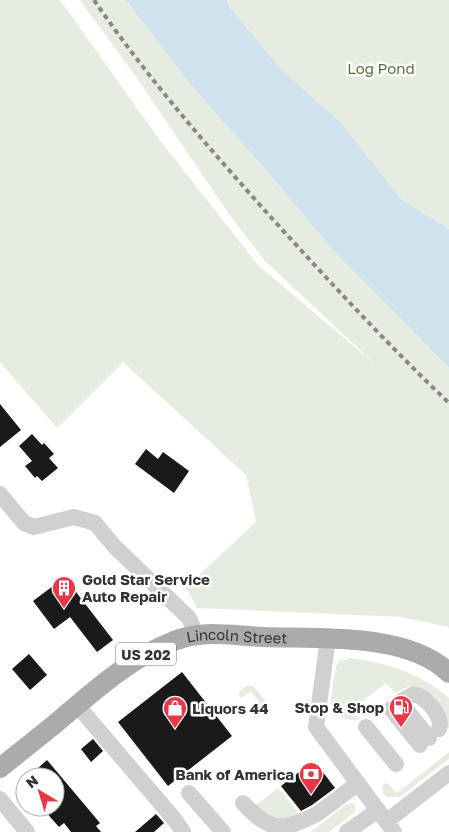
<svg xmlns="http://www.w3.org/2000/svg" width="449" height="832" font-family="'Golos Text',sans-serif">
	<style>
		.green { fill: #e6ecdf }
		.water { fill: #cfe2ee }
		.building { fill: #1a1a1a }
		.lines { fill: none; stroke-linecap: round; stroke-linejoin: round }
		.minor { stroke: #d0d0d0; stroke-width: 16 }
		.major { stroke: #ababab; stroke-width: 20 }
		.rail { stroke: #888; stroke-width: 4; stroke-dasharray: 5 4; stroke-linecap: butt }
		.labels { text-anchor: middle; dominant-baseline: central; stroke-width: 5; stroke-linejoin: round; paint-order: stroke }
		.shield { fill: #fff; stroke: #707070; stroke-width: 1 }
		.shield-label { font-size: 14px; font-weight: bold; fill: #333 }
		.park-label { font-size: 15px; fill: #56703f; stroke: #fff }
		.poi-label { font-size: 15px; font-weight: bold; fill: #333; stroke: #fff; text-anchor: start }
		.street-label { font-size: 15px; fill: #333; stroke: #fff }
	</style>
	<rect width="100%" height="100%" fill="#fff"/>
	<path class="green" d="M 0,0 L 60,0 L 159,139 L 258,265 L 376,365 L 265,261 L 231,217 L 139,81 L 80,0 L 126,0 L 190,84 L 258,161 L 332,249 L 449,368 L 449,629 L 448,627 L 402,617 L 197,608 L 186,587 L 256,522 L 246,475 L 123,362 L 57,428 L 0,362 Z
		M 227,0 L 449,0 L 449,229 L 401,199 L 341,123 L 281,69 L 228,5 Z
		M 349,658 C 388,663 418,672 449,698 L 449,729 L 422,688 C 411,683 406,688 395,693 L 386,683 L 352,709 L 360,719 C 348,724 334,713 330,703 L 336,666 L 341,659 L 343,661 Z
		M 248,685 L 254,687 L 265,700 C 265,707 258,713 251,713 L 250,710 L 259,702 L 251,691 L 241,698 L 239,696 L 239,692 Z
		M 449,752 L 449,759 L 400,797 L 387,797 L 383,794 L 382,787 L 385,783 L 388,784 L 397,793 Z
		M 278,788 L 303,819 L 279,825 L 255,806 Z
		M 351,803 L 355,805 L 355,812 L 329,832 L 311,832 L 345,805 Z"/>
	<path class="water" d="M 126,0 L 227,0 L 228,5 L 281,69 L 341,123 L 401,199 L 449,229 L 449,368 L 332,249 L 258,161 L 190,84 Z"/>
	<path class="building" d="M 0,404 L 21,430 L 0,447 Z
		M 32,434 L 42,445 L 44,443 L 54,454 L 49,458 L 58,468 L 42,481 L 37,476 L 35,478 L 25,466 L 32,461 L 19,446 Z
		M 146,449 L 158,459 L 163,452 L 189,471 L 174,493 L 135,464 Z
		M 66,579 L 113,640 L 97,652 L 70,617 L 54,629 L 33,601 L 53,586 L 54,588 Z
		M 29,654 L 47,675 L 30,690 L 12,669 Z
		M 182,672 L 232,736 L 168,786 L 118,722 Z
		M 93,739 L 103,751 L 91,762 L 81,749 Z
		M 47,760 L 100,823 L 96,826 L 101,832 L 71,832 L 64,823 L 59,827 L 44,810 L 48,807 L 55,807 L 55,777 L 28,777 Z
		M 307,766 L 312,773 L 319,767 L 335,788 L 312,805 L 301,811 L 281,786 Z
		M 156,814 L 164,823 L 154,832 L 135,832 Z"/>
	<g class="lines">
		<path class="minor" d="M 0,494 L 24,523 L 34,527 L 74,517 L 95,523 L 115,547 L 189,618 L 196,635
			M 328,638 L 316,727 L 394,832
			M 403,700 L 414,694 C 425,696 444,717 439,729
			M 400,702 L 429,738
			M 77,705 L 175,820 L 183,832
			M 391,709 L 420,745
			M 366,727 L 396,764
			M 189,793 L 223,832
			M 0,799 L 27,832
			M 243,803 C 270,832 282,832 317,814 C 331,804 344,794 358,783
			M 387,821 L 449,773
			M 347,832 L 378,810"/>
		<path class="major" id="s1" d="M 0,768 C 21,751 42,735 62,718 C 96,689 132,657 174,641 C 203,629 233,636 264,637 C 317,639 408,632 449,673"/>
		<path class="rail" d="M 94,0 C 146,76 207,146 268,214 C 327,279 386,343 449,403"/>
	</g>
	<defs>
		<g id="building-pin" transform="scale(1.25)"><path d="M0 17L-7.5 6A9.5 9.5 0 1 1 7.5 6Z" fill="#e63946" stroke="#fff"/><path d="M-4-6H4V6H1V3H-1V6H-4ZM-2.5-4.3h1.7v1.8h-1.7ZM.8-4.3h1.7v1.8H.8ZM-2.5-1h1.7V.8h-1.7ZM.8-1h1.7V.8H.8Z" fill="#fff"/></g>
		<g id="fuel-pin" transform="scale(1.25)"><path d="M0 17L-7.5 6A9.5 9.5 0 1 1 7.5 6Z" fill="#e63946" stroke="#fff"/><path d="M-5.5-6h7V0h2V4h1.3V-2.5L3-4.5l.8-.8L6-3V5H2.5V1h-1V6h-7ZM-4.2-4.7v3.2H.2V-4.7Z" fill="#fff"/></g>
		<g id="shop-pin" transform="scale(1.25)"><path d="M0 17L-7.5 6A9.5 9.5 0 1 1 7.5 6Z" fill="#e63946" stroke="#fff"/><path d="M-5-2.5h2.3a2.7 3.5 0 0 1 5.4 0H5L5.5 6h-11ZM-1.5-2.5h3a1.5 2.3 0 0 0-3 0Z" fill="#fff"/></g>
		<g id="bank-pin" transform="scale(1.25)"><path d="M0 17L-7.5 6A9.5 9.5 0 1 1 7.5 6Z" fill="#e63946" stroke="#fff"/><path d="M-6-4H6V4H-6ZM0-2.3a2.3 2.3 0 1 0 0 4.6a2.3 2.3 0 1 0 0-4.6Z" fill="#fff"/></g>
	</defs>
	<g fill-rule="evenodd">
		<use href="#building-pin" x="64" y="588"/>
		<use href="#fuel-pin" x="401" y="707"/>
		<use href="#shop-pin" x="175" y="708"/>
		<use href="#bank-pin" x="311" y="774"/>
	</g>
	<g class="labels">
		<rect class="shield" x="116" y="642.5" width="60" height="23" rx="4"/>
		<g class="shield-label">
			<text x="146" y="654">US 202</text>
		</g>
		<g class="park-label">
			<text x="381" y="68">Log Pond</text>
		</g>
		<g class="poi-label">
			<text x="82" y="579">Gold Star Service<tspan x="82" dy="17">Auto Repair</tspan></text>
			<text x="384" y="707" text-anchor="end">Stop &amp; Shop</text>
			<text x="192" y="708">Liquors 44</text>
			<text x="294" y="774" text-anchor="end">Bank of America</text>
		</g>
		<g class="street-label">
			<text stroke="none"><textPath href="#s1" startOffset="280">Lincoln Street</textPath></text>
		</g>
	</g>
	<g transform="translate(40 792) rotate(322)"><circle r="24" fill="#ffffff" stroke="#adadad"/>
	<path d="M0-4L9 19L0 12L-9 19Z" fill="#e63946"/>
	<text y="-8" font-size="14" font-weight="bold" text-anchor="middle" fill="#333333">N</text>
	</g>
</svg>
